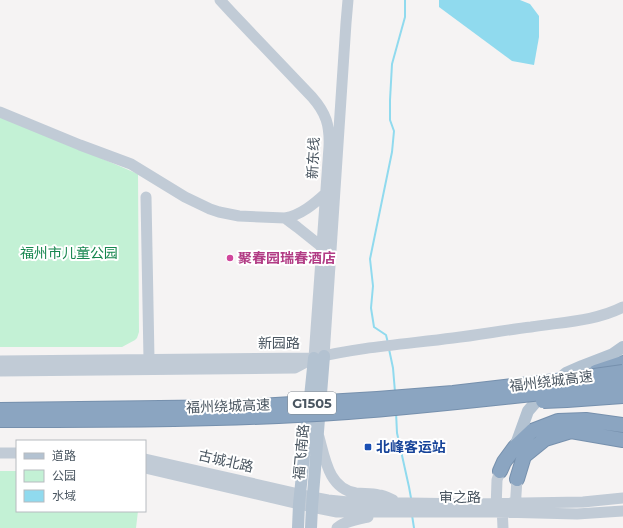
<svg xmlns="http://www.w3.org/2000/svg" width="623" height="528" font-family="Montserrat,'Noto Sans SC',sans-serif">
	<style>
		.green { fill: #c3f1d5 }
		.water { fill: #90daee }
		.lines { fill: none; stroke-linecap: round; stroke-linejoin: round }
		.stream { stroke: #90daee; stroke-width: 2 }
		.highway-casing { stroke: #7690ad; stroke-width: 16 }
		.secondary { stroke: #c1cbd6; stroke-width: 11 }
		.primary { stroke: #b3c2d1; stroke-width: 12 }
		.highway { stroke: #8ba5c1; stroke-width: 14 }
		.highway-bridge-casing { stroke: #7690ad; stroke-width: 16; stroke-linecap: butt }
		.highway-bridge { stroke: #8ba5c1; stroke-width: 14 }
		.hotel-dot { fill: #d1479c; stroke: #fff; stroke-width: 1.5 }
		.transit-dot { fill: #1a4fb4; stroke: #fff; stroke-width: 1.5 }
		.labels { text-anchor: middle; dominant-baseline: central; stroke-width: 4; stroke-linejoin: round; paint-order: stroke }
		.shield { fill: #fff; stroke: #808990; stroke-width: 1 }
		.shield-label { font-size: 13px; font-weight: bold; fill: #4a5661 }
		.street-label { font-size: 14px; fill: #4a5661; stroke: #fff }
		.park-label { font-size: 14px; fill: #17864f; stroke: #fff }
		.hotel-label { font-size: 14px; font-weight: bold; fill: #b23c85; stroke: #fff; text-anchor: start }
		.transit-label { font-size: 14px; font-weight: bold; fill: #164399; stroke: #fff; text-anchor: start }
	</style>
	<rect width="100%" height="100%" fill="#f5f3f3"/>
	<path class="green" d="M 0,115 L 138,174 L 139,332 L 137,338 L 135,340 L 122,347 L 0,347 Z
		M 0,471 L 17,471 L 17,511 L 138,511 L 136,528 L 0,528 Z"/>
	<path class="water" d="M 439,0 L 520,0 L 530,4 L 539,16 L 539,37 L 534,65 L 512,61 L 439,7 Z"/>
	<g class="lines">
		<path class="stream" d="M 388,343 L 386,335 L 374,327 L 371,308 L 373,286 L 370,259 L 392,152 L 394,131 L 390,120 L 390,100 L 392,64 L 405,17 L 405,0
			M 389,349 L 393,368 L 395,392
			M 396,412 L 397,433 L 409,487 L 411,498
			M 412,515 L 414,528"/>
		<g class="highway-casing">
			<path id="highway" d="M 596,372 L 623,363
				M 500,471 L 504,462 L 515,447 L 532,431 L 558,421 L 586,420 L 623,425
				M 517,479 L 524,456 L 545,439 L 571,431 L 623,440"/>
		</g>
		<path class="secondary" d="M 220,0 L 232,13 L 312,97 C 326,113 330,125 329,147 L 314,358
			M 0,112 L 80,145 L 131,164 L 185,197 L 210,209 L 219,212 L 239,216 L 285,218 C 301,215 314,204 326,193
			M 146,197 L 149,359
			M 285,218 L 297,227 L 322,247
			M 324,356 L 346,23 L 348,0
			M 0,361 L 314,358 C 360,347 406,344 453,338 C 479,335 505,330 531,327 C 562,322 596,321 623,307
			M 0,371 L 295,368 L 312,359
			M 319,437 C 325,459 329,489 356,493 C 364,494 371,493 379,495 C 384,495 389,498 393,500
			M 0,453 L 17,453
			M 145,459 L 312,497 L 328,500 L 348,502 L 471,504 L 583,502 L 623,498
			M 145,468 L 312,507 L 337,512 L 496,512 L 577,514 L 623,511
			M 502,506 L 503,528
			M 496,510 L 497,480 L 500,471
			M 515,510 L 517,479
			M 337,528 C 345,521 358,519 368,517"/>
		<path class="primary" d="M 515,447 L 528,411 L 548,388 L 566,373 L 582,366 L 613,354 L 623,347
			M 298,528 L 299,504 L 314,358
			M 311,528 L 312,507 L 324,356"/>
		<use href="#highway" class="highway"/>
		<g class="highway-bridge-casing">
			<path id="highway-bridge" d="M 543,401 L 567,400 L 623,396
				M 0,410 L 240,407 L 377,399 L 453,393 L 573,379 L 623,372
				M 0,420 C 116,420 232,420 348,412 C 440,405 531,394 623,384"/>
		</g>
		<use href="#highway-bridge" class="highway-bridge"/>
	</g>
	<circle class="hotel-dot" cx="230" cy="258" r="4"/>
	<rect class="transit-dot" x="364" y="443" width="8" height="8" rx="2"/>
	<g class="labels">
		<rect class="shield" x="288" y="392" width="48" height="22" rx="3"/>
		<g class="shield-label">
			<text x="312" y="403">G1505</text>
		</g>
		<g class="street-label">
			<text transform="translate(313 158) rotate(-87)">新东线</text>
			<text x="279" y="343">新园路</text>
			<text transform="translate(551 381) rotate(-7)">福州绕城高速</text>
			<text transform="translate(228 406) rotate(-2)">福州绕城高速</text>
			<text transform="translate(301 452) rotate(-85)">福飞南路</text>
			<text transform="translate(226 461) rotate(13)">古城北路</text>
			<text x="460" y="497">审之路</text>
		</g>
		<g class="park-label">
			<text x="69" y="253">福州市儿童公园</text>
		</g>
		<g class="hotel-label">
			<text x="238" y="258">聚春园瑞春酒店</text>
		</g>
		<g class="transit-label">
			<text x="376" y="447">北峰客运站</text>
		</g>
	</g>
	<rect x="16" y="440" width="130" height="72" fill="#ffffff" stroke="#b7bbc0"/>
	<rect x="24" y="453" width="20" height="6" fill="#b3c2d1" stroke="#b7bbc0"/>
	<text x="52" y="460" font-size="12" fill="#4a5661">道路</text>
	<rect x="24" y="470" width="20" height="12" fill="#c3f1d5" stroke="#b7bbc0"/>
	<text x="52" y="480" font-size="12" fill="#4a5661">公园</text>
	<rect x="24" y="490" width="20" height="12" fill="#90daee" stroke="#b7bbc0"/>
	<text x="52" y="500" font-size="12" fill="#4a5661">水域</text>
</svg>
